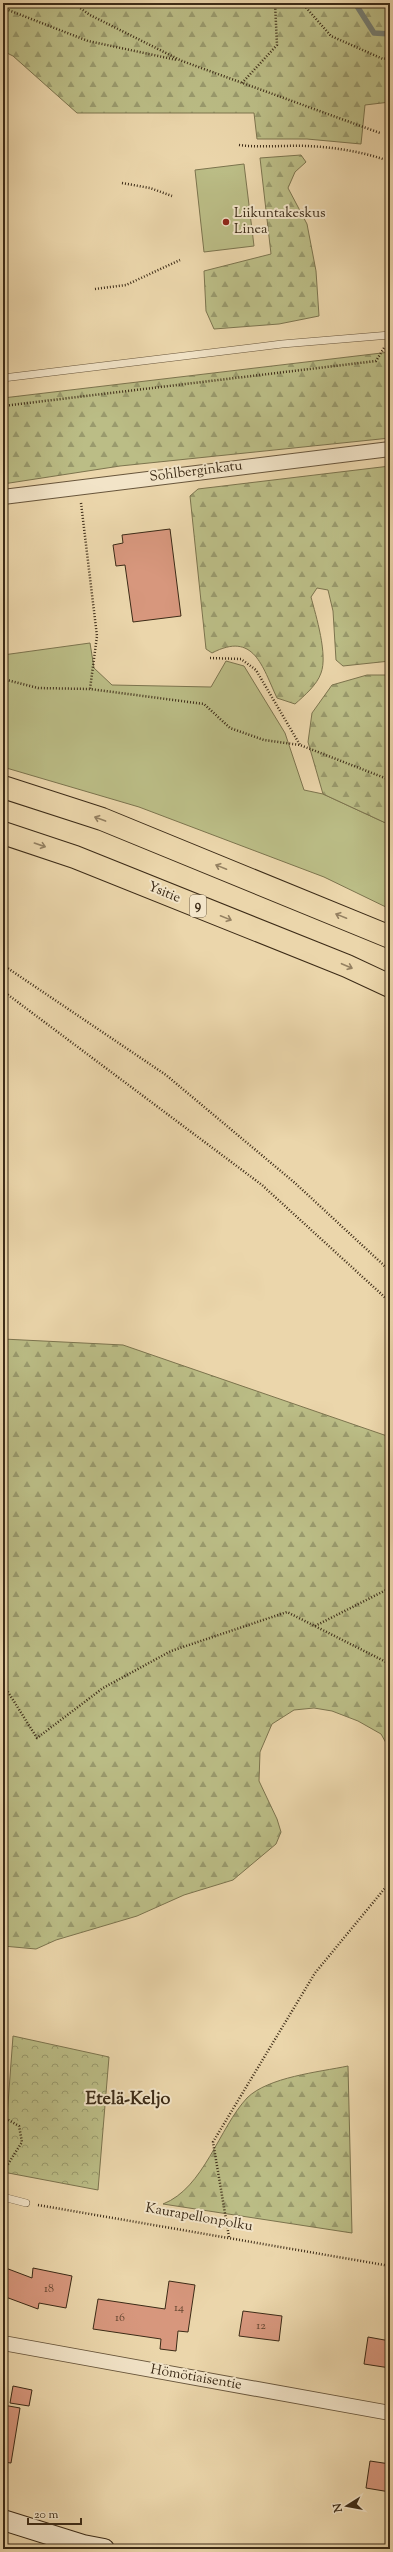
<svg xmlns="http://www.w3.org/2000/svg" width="393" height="2552" font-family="'Sorts Mill Goudy',serif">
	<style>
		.grass { fill: #bbbd86; stroke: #7c744e }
		.forest { fill: url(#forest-firs); stroke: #7c744e }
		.park { fill: url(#park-crowns); stroke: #7c744e }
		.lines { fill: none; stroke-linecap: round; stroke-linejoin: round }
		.stream { stroke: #757f75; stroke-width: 5.5 }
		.building { fill: #d7977d; stroke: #3c2b17 }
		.lane-casing { stroke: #68563c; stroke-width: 8 }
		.street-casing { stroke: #68563c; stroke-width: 16 }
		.secondary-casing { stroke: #3c2b17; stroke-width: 22 }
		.highway-casing { stroke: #3c2b17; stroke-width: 24 }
		.path { stroke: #3c2b17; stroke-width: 2.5; stroke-dasharray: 1 2; stroke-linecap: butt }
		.lane { stroke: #f2e4c8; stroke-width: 7 }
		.street { stroke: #f2e4c8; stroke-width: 14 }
		.secondary { stroke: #f2e4c8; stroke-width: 20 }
		.highway { stroke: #ebd6ab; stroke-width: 22 }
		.oneway { stroke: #948061 }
		.poi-dot { fill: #8f2418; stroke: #f2e4c8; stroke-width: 1.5 }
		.labels { text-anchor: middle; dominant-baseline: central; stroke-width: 4; stroke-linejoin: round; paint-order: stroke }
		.number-label { font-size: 12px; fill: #634630 }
		.shield { fill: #f2e4c8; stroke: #73624c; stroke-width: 1 }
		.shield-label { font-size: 13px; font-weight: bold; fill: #3c2b17 }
		.poi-label { font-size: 14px; fill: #3c2b17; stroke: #f2e4c8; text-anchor: start }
		.street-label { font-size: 14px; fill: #3c2b17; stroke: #f2e4c8 }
		.district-label { font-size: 18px; font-weight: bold; fill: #3c2b17; stroke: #f2e4c8 }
	</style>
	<defs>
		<pattern id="forest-firs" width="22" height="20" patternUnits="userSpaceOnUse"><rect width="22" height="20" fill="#bbbd86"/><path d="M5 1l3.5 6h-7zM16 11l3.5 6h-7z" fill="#999a6d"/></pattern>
		<pattern id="park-crowns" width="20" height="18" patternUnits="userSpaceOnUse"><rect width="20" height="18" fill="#bbbd86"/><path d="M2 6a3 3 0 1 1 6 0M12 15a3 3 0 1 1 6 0" fill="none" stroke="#999a6d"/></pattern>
	</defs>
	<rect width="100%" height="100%" fill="#ebd6ab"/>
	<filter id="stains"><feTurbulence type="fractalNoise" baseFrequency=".005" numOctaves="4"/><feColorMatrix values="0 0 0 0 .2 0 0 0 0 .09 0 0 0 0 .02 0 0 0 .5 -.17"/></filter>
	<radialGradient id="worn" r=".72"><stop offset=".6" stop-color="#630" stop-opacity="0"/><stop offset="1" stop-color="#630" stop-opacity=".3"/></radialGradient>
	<path class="grass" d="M 244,164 L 254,246 L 204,252 L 195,170 Z
		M 90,643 L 94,668 L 112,685 L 211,687 L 226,661 L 244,666 L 285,733 L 304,790 L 323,794 L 390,825 L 390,909 L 324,877 L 139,807 L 3,767 L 3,655 Z"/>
	<path class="forest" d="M 3,3 L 390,3 L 390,102 L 365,105 L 361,144 L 307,139 L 257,139 L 254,113 L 77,113 L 13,56 L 3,51 Z
		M 301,155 L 306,162 L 295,172 L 288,188 L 307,224 L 316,271 L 319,316 L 279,324 L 214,329 L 206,311 L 204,271 L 271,254 L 260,158 Z
		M 390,352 L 390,438 L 120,466 L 3,484 L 3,398 Z
		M 390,466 L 390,661 L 343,666 L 336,660 L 333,611 L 328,590 L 317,588 L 311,597 C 316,616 328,655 321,673 C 317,685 304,696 295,704 L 277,698 C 262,666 254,631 212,653 L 206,649 L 190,496 L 198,489 Z
		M 367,675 L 390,675 L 390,825 L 323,794 L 308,742 L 312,713 L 332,685 Z
		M 3,1339 L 123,1345 L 390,1437 L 390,1750 L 381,1734 L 358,1721 L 332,1711 L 314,1708 L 294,1710 L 272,1724 L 260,1752 L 259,1781 L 277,1819 L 281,1832 L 276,1844 L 233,1880 L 184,1895 L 137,1916 L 56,1940 L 36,1949 L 3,1946 Z
		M 348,2066 L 352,2233 L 163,2204 C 204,2188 219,2128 247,2098 C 268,2077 319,2072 348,2066 Z"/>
	<path class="park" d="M 13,2036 L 109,2057 L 98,2190 L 3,2172 Z"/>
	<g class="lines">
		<path class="stream" d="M 355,3 L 374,33 L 390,34"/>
	</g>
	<path class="building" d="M 170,529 L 181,616 L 133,622 L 125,565 L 116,566 L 113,545 L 123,543 L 122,535 Z
		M 3,2267 L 32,2278 L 33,2268 L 72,2276 L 66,2308 L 39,2303 L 38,2309 L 3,2296 Z
		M 169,2281 L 195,2285 L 188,2332 L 178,2331 L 176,2351 L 160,2349 L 161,2339 L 93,2329 L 98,2299 L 165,2309 Z
		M 243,2311 L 282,2316 L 279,2341 L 239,2336 Z
		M 368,2337 L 390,2341 L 390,2368 L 364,2364 Z
		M 13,2386 L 32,2390 L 29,2406 L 10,2403 Z
		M 3,2405 L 20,2408 L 11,2463 L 3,2462 Z
		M 370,2461 L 390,2464 L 390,2492 L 366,2488 Z"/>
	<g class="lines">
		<g class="lane-casing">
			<path id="lane" d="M 3,378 L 282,344 L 390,335
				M 3,2197 L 26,2203"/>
		</g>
		<g class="street-casing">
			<path id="street" d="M 3,497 L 390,449
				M 3,2343 L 390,2413"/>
		</g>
		<g class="secondary-casing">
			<path id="secondary" d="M 3,2520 L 83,2545 L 104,2549"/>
		</g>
		<g class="highway-casing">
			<path id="highway" d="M 3,787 L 102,819 L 390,937
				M 3,833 L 75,857 L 347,966 L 390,986"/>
		</g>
		<path class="path" d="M 73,3 L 90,15 L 182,61 L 380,133
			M 302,3 L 331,36 L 383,59 L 390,58
			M 3,8 L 88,41 L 177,60
			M 242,83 L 277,45 L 275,3
			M 239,145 C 262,148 284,145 307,146 C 332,147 358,151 383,159
			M 122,183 L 150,188 L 172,196
			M 95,289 L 126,285 L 180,260
			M 3,406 L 376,361 L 384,348
			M 81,503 L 97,636 L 90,689
			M 210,658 L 241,659 L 256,670 L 300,745
			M 3,679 L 38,688 L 90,689 L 204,704 L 230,728 L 264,740 L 300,745 L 390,780
			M 3,965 L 166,1075 L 295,1183 L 390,1271
			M 3,991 L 262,1185 L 390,1302
			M 315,1626 L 390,1588
			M 3,1684 L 37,1738 L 103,1688 L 171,1651 L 287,1612 L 390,1664
			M 3,2057 L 3,2068
			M 3,2117 L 19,2126 L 22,2142 L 3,2172
			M 38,2205 L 390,2266
			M 229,2237 L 213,2142 L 315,1973 L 390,1882
			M 3,2543 L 21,2549"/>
		<use href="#lane" class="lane"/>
		<use href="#street" class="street"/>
		<use href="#secondary" class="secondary"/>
		<use href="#highway" class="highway"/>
	</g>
	<defs><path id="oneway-shaft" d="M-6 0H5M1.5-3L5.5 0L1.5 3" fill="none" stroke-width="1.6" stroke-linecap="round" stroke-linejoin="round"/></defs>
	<g class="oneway">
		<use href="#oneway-shaft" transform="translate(100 819) rotate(-160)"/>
		<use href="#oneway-shaft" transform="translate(40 845) rotate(19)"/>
		<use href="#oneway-shaft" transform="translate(221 867) rotate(-158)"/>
		<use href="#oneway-shaft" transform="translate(341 916) rotate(-158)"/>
		<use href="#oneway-shaft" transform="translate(226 918) rotate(22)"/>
		<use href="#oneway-shaft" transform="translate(347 966) rotate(23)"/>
	</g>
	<circle class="poi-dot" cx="226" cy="222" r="4"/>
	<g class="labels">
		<g class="number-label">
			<text x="49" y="2289">18</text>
			<text x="179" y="2308">14</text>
			<text x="120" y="2318">16</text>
			<text x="261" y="2326">12</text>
		</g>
		<rect class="shield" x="190" y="895" width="16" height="22" rx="3"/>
		<g class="shield-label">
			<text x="198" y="906">9</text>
		</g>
		<g class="poi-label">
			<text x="234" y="214">Liikuntakeskus<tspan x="234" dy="16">Linea</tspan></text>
		</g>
		<g class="street-label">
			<text transform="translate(196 472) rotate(-7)">Sohlberginkatu</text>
			<text transform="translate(164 893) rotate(22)">Ysitie</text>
			<text transform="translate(199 2218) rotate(10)">Kaurapellonpolku</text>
			<text transform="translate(196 2378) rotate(10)">Hömötiaisentie</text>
		</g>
		<g class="district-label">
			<text x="128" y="2100">Etelä-Keljo</text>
		</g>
	</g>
	<rect width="393" height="2552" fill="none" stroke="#ebd6ab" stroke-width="16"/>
	<rect x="4" y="4" width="385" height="2544" fill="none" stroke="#3c2b17" stroke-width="2"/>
	<rect x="8" y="8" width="377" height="2536" fill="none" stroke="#3c2b17"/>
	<g transform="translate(347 2506) rotate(259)" stroke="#f2e4c8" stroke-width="3" paint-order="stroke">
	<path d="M0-3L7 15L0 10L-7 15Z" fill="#3c2b17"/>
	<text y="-6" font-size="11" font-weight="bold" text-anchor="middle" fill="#3c2b17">N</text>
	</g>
	<path d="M28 2518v6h53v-6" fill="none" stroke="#3c2b17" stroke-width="2"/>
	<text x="34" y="2518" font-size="12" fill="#3c2b17" stroke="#f2e4c8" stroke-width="3" paint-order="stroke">20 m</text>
	<rect width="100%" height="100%" filter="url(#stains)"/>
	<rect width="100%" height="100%" fill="url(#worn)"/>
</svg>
